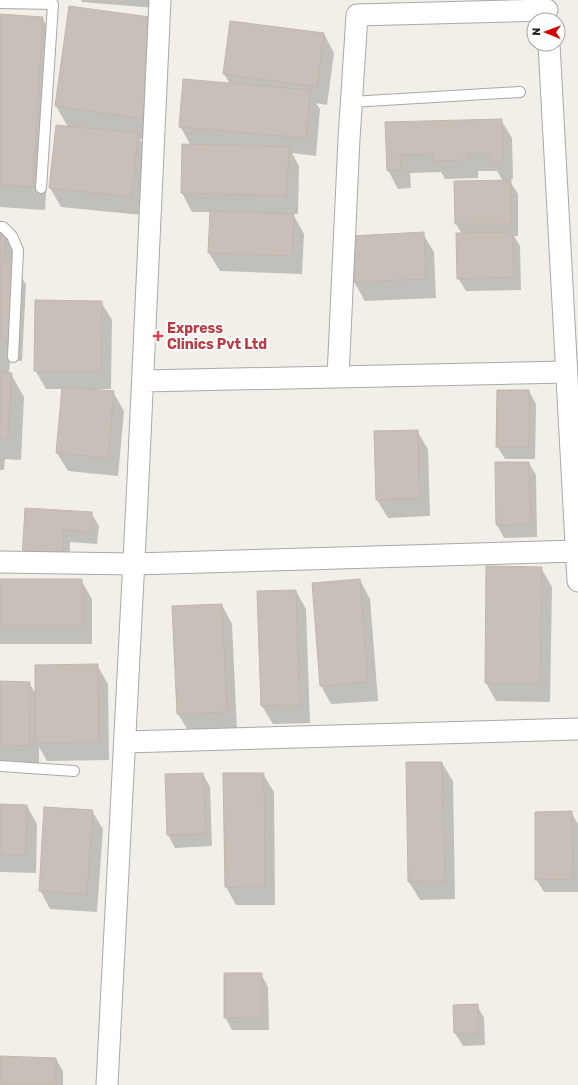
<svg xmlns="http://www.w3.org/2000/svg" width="578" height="1085" font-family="Rubik,sans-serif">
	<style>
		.shadow { fill: #0003 }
		.building { fill: #c7bfb8; stroke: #c4b6ab }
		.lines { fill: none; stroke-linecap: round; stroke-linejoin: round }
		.service-casing { stroke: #a9a9a9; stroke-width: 12 }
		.minor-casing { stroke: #a9a9a9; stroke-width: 23 }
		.service { stroke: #fff; stroke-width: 10 }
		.minor { stroke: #fff; stroke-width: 21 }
		.health-dot { fill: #e0444e; stroke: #fff; stroke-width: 1.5 }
		.labels { text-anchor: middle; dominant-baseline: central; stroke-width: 4; stroke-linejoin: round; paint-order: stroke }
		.health-label { font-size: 14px; font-weight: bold; fill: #be3a42; stroke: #fff; text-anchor: start }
	</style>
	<rect width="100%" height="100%" fill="#f2efe9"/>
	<path class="shadow" d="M 81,0 L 155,0 L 155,8 L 82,2 Z
		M 0,15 L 42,18 L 56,41 L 45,210 L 0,207 Z
		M 156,19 L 169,42 L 156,141 L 140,139 L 148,153 L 142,215 L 61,207 L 50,188 L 57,126 L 68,127 L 56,106 Z
		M 324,34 L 334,53 L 327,105 L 316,103 L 320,109 L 316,156 L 292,153 L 299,166 L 298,214 L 293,214 L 304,234 L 302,274 L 220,271 L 209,253 L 211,212 L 192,212 L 182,193 L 183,145 L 191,146 L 180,126 L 230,84 L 224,74 Z
		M 501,120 L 512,138 L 513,179 L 509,180 L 518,194 L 518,236 L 514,236 L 520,246 L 521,290 L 466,291 L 458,278 L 462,234 L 456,224 L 455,182 L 503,181 L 497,171 L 478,171 L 478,178 L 445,179 L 441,172 L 410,173 L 411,188 L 398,189 L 388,170 L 386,123 Z
		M 0,233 L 5,234 L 18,256 L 17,269 L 26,285 L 22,361 L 10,360 L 9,374 L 11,374 L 24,397 L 21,460 L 5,459 L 4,470 L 0,470 Z
		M 423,234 L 434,252 L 436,298 L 365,301 L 354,282 L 352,236 Z
		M 101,302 L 112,320 L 111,389 L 94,389 L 94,391 L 113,392 L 124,411 L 118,476 L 68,471 L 57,453 L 63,389 L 46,389 L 35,370 Z
		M 529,391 L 536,404 L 535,459 L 505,459 L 497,446 Z
		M 417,431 L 428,449 L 430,516 L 388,518 L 377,500 Z
		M 529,463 L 536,475 L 537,537 L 504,538 L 497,525 Z
		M 26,509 L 91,513 L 99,526 L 97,544 L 70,542 L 69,574 L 31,571 Z
		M 541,568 L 552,587 L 550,702 L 496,701 L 486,683 Z
		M 0,580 L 81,580 L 92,599 L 92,644 L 0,644 Z
		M 360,580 L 370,599 L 378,701 L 331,704 L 321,686 L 313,584 Z
		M 296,591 L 306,609 L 310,723 L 273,724 L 262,706 L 258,592 Z
		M 222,605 L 232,624 L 237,730 L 189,732 L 178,714 Z
		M 97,665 L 108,684 L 109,760 L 47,761 L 39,747 L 39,764 L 0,763 L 0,682 L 29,683 L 36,694 Z
		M 442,763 L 453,781 L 455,899 L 420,900 L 409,882 Z
		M 203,774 L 210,787 L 212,846 L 175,848 L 168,835 Z
		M 263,774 L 274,792 L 275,905 L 236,905 L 226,887 Z
		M 0,805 L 27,806 L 37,824 L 36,873 L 0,872 Z
		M 92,811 L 103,829 L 97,912 L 50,909 L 40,890 Z
		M 571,812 L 578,824 L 578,892 L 544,892 L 536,879 Z
		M 261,974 L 268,987 L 269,1030 L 232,1030 L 225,1017 Z
		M 477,1005 L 484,1018 L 485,1045 L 463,1046 L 455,1033 L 454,1006 Z
		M 0,1057 L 56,1059 L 63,1071 L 63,1085 L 0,1085 Z"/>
	<path class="building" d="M 69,6 L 157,18 L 143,119 L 55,106 Z
		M 0,14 L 43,17 L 33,187 L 0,185 Z
		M 230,21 L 324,33 L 317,87 L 223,74 Z
		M 183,79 L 310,90 L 306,138 L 179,127 Z
		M 502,119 L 503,161 L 491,162 L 490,153 L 468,153 L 468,160 L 433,161 L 433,154 L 400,155 L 401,170 L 387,171 L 385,122 Z
		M 56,125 L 138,133 L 132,197 L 49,188 Z
		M 182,144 L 289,147 L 287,196 L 181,193 Z
		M 511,180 L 511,224 L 455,224 L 454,181 Z
		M 210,211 L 294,214 L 292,256 L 208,253 Z
		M 0,232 L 5,233 L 4,261 L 14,261 L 10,338 L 0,338 Z
		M 424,232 L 426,279 L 353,282 L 351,236 Z
		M 513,232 L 514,277 L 457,279 L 456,233 Z
		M 35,300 L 102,301 L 101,371 L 34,371 Z
		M 0,372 L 12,373 L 8,437 L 0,437 Z
		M 62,387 L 114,391 L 108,458 L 56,453 Z
		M 497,390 L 529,390 L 529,447 L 496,447 Z
		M 418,430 L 420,498 L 376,500 L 374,431 Z
		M 495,462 L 529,462 L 531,524 L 496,525 Z
		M 25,508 L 92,512 L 91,532 L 64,530 L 62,561 L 22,559 Z
		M 486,566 L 542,567 L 540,683 L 485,683 Z
		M 0,579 L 82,579 L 82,626 L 0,626 Z
		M 360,579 L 368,682 L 320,686 L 312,583 Z
		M 296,590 L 300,705 L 261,706 L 257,591 Z
		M 222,604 L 227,712 L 177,714 L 172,606 Z
		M 98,664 L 99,742 L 35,743 L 35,665 Z
		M 0,681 L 30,682 L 29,746 L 0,745 Z
		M 406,762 L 442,762 L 445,881 L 408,882 Z
		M 203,773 L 206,834 L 167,835 L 165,774 Z
		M 223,773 L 264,773 L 265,886 L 225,887 Z
		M 0,804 L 27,805 L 26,855 L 0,854 Z
		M 44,807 L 93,810 L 87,894 L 39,891 Z
		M 572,811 L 573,879 L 535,880 L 535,812 Z
		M 224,973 L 262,973 L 262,1017 L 224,1018 Z
		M 478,1004 L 478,1033 L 454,1033 L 453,1005 Z
		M 0,1056 L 56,1058 L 56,1085 L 0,1085 Z"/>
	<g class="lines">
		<g class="service-casing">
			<path id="service" d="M 0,3 L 53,4 L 41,188
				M 351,102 L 520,92
				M 0,227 L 3,227 L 12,236 L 18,250 L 13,357
				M 0,766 L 74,771"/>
		</g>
		<g class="minor-casing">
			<path id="minor" d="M 549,44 L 578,581
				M 338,377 L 349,139 L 357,15 L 547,10
				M 143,381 L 566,372
				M 0,562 L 134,564 L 576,551
				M 126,742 L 578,729
				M 107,1085 C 127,723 144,362 160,0"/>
		</g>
		<use href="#service" class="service"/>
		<use href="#minor" class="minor"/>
	</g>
	<path class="health-dot" d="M156 330h4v4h4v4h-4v4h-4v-4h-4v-4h4z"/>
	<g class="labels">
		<g class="health-label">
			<text x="167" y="328">Express<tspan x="167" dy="16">Clinics Pvt Ltd</tspan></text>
		</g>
	</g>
	<g transform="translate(546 32) rotate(271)"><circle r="19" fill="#ffffff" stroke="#a7a7a7"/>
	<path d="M0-3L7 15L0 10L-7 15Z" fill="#d40000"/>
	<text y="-6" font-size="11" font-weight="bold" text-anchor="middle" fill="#222222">N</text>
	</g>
</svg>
